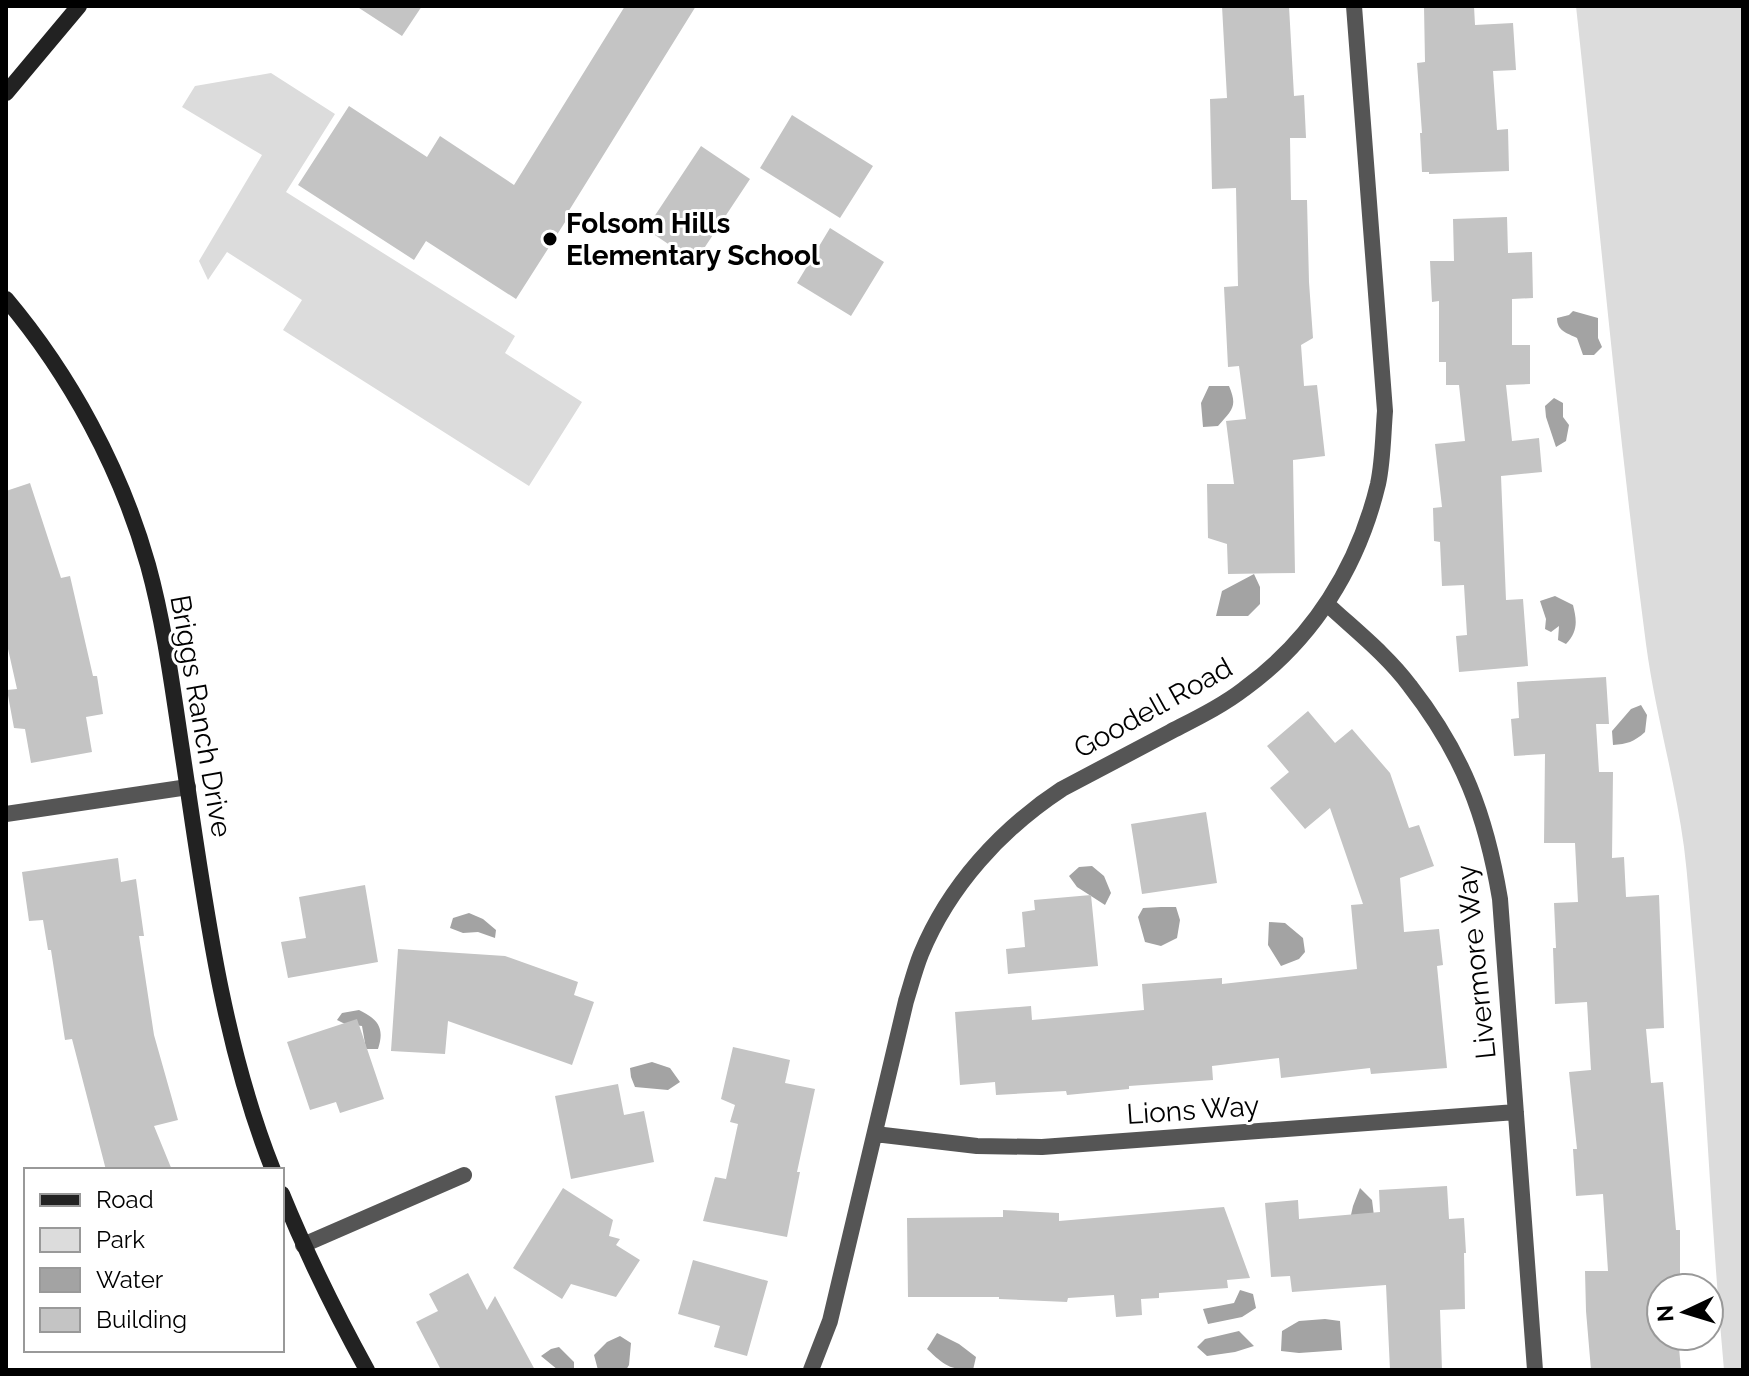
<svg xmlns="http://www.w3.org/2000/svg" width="1749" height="1376" font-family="Raleway,sans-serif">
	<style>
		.green { fill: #dcdcdc }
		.water { fill: #a3a3a3 }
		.building { fill: #c4c4c4 }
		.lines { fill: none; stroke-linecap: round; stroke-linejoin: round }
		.street { stroke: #555; stroke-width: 16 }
		.secondary { stroke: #222; stroke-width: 16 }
		.poi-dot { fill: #000; stroke: #fff; stroke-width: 3 }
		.labels { text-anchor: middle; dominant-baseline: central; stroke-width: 6; stroke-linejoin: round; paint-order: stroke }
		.poi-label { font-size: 28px; font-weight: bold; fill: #000; stroke: #fff; text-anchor: start }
		.street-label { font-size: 28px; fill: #000; stroke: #fff }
	</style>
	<rect width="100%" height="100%" fill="#fff"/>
	<path class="green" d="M 1576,6 L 1743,6 L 1743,1370 L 1724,1370 C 1711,1228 1706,1086 1693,943 C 1690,911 1688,879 1684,847 C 1675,779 1655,712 1646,644 C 1618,432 1599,219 1576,6 Z
		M 271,73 L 335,114 L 286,192 L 515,336 L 505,353 L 582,402 L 529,486 L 283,330 L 302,300 L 227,252 L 208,280 L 199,261 L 262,155 L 182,107 L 195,86 Z"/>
	<path class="water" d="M 1573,311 L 1598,318 L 1598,338 L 1602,347 L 1594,355 L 1583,355 L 1577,338 C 1567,333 1557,331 1557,318 L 1569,315 Z
		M 1209,386 L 1229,386 C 1238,407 1232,410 1218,426 L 1203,427 L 1201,403 Z
		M 1554,398 L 1563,403 L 1563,417 L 1569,425 L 1566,441 L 1556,447 L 1546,417 L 1545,406 Z
		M 1254,574 L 1260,587 L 1260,604 L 1248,616 L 1216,616 L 1222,591 Z
		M 1555,596 L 1573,605 C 1577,621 1578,631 1566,644 L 1558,640 L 1559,626 L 1551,632 L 1545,629 L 1546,619 L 1540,601 Z
		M 1641,705 L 1647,715 L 1645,732 C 1634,742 1627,744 1613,745 L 1612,731 L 1631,709 Z
		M 1092,866 L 1104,876 L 1111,893 L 1105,905 L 1077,887 L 1069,876 L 1079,867 Z
		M 1161,907 L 1176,907 L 1180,920 L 1177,938 L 1161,946 L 1145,942 L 1138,917 L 1143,908 Z
		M 469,913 L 483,919 L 496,930 L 495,938 L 478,932 L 463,933 L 450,928 L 453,918 Z
		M 1269,922 L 1285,923 L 1303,938 L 1305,952 L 1299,959 L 1281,966 L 1268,945 Z
		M 359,1010 C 378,1019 385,1028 378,1049 L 366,1049 L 362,1026 L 345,1024 L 337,1020 L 342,1013 Z
		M 652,1062 L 670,1068 L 680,1082 L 668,1090 L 635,1087 L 631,1077 L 630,1068 Z
		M 1360,1188 L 1372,1200 L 1375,1224 L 1348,1228 L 1353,1206 Z
		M 1240,1290 L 1253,1294 L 1256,1308 L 1242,1317 L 1208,1324 L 1203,1309 L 1234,1303 Z
		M 1325,1319 L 1340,1321 L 1342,1350 L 1299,1353 L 1281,1351 L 1282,1331 L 1299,1321 Z
		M 1239,1331 L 1254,1346 L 1235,1352 L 1207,1356 L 1197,1347 L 1205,1339 Z
		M 937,1333 L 959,1344 L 976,1357 L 973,1370 C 950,1370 944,1365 927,1349 Z
		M 620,1336 L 631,1343 L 629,1365 L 626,1370 L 598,1370 L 594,1355 L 607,1342 Z
		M 559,1347 L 574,1362 L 574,1370 L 558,1370 L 541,1356 L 551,1349 Z"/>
	<path class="building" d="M 356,6 L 422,6 L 402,36 Z
		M 625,6 L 696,6 L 565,217 L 567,219 L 516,299 L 426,241 L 414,260 L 298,185 L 349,106 L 427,157 L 440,136 L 514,185 Z
		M 1222,6 L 1289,6 L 1294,96 L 1304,95 L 1306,138 L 1290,138 L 1291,200 L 1307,200 L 1309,282 L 1313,338 L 1301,345 L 1304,386 L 1317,385 L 1325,456 L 1293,460 L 1295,573 L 1228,574 L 1227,544 L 1208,538 L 1207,484 L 1234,484 L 1226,421 L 1246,419 L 1239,366 L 1228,367 L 1224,287 L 1238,286 L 1236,188 L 1212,189 L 1210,99 L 1227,98 Z
		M 1424,6 L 1474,6 L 1475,25 L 1513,23 L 1516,70 L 1493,71 L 1497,130 L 1508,129 L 1509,171 L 1429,174 L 1429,172 L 1422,172 L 1420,133 L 1422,133 L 1417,63 L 1425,62 Z
		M 792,115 L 873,166 L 840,218 L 760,168 Z
		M 701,146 L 750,179 L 695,262 L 646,229 Z
		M 1507,217 L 1508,253 L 1532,252 L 1533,298 L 1512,299 L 1512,345 L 1530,345 L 1530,384 L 1506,385 L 1512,441 L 1539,438 L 1542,472 L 1501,476 L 1506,600 L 1523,599 L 1528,666 L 1459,672 L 1456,636 L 1467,635 L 1464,585 L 1442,586 L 1440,542 L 1434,541 L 1433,508 L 1442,507 L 1435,444 L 1465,441 L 1459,385 L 1446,385 L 1446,362 L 1439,362 L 1439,301 L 1432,302 L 1430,261 L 1454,261 L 1453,219 Z
		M 830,228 L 884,262 L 851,316 L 797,283 Z
		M 30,483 L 61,578 L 70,576 L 93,676 L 97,676 L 103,714 L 86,717 L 92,752 L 31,763 L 25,729 L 14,728 L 7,690 L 17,689 L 6,640 L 6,491 Z
		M 1606,677 L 1609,724 L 1596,724 L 1599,772 L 1613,772 L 1612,858 L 1624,857 L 1626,897 L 1659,895 L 1664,1028 L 1646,1029 L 1651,1083 L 1663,1082 L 1676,1230 L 1680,1230 L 1680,1288 L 1661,1288 L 1661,1336 L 1678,1336 L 1681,1370 L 1591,1370 L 1586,1311 L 1585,1271 L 1608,1271 L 1603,1194 L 1576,1196 L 1573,1149 L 1577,1149 L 1569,1072 L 1591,1070 L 1587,1002 L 1555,1004 L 1553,948 L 1556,948 L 1554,903 L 1578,902 L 1575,843 L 1544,843 L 1545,754 L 1514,756 L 1511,719 L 1519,718 L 1517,682 Z
		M 1308,711 L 1335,743 L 1352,729 L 1390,773 L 1409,828 L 1419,825 L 1434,866 L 1400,878 L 1404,932 L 1439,929 L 1443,965 L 1437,966 L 1447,1068 L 1371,1074 L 1370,1068 L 1281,1078 L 1279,1058 L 1212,1066 L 1213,1080 L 1129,1086 L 1129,1089 L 1067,1095 L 1066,1091 L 996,1095 L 995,1082 L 960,1085 L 955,1012 L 1031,1006 L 1032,1020 L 1144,1010 L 1142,984 L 1222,978 L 1222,984 L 1357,969 L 1351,905 L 1363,904 L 1330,808 L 1305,829 L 1270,788 L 1289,772 L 1267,746 Z
		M 1206,812 L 1217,883 L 1142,894 L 1131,824 Z
		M 118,858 L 121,882 L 136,879 L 144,936 L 139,936 L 154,1035 L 178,1120 L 154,1126 L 172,1170 L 106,1170 L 72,1039 L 65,1040 L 51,950 L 48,950 L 43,920 L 29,921 L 22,872 Z
		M 365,885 L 378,962 L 288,978 L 281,942 L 306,938 L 299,897 Z
		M 1091,895 L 1098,966 L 1008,974 L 1006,949 L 1025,947 L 1022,912 L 1035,910 L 1034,900 Z
		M 398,949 L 505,956 L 578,982 L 574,995 L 594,1002 L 572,1065 L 448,1021 L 445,1054 L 391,1051 Z
		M 357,1019 L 384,1099 L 340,1113 L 336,1102 L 310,1110 L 287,1042 Z
		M 733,1047 L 790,1060 L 785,1083 L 815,1089 L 797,1172 L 800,1172 L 787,1237 L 703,1221 L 715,1177 L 726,1179 L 738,1124 L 730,1122 L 735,1105 L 721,1099 Z
		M 618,1084 L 624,1115 L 644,1111 L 654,1162 L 571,1179 L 555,1096 Z
		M 1447,1186 L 1449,1219 L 1464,1218 L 1466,1253 L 1464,1253 L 1465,1309 L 1440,1310 L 1442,1370 L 1390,1370 L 1386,1285 L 1292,1292 L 1290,1276 L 1271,1277 L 1265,1203 L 1298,1200 L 1299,1219 L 1380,1212 L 1379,1190 Z
		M 563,1188 L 613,1220 L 609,1236 L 620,1239 L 616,1245 L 640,1260 L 616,1297 L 571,1284 L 562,1299 L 513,1268 Z
		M 1224,1207 L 1250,1278 L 1227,1280 L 1228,1288 L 1159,1293 L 1159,1298 L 1141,1299 L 1142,1315 L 1116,1317 L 1114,1295 L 1068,1298 L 1067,1302 L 999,1299 L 999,1297 L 908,1297 L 907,1218 L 1003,1217 L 1003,1210 L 1059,1213 L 1059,1221 Z
		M 693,1260 L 768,1281 L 747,1356 L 714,1347 L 720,1326 L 678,1314 Z
		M 468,1273 L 487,1310 L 495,1296 L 535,1370 L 441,1370 L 416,1322 L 438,1311 L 429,1294 Z"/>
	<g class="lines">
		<path class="street" d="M 1327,604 C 1355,630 1387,655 1410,686 C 1463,754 1486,815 1500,899 L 1535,1370
			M 6,814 L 188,787
			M 875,1134 L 977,1146 L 1042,1147 L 1516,1112
			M 303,1245 L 464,1175
			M 811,1370 L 830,1321 L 906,1001 C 911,985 915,969 921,954 C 949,886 1001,829 1062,789 C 1098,770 1134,751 1170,732 C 1195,719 1222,706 1244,689 C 1313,639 1358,567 1378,484 C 1383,461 1383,436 1385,411 L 1354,6"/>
		<path class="secondary" d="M 6,93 L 79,6
			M 6,299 C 70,375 121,469 148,565 C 164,623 172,684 181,744 C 203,887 219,1034 273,1170
			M 282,1194 C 307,1255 335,1312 367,1370"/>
	</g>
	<circle class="poi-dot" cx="550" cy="239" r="8"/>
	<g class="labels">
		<g class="poi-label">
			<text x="566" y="223">Folsom Hills<tspan x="566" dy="32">Elementary School</tspan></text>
		</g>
		<g class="street-label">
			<text transform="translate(1153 708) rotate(-29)">Goodell Road</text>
			<text transform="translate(201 716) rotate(80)">Briggs Ranch Drive</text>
			<text transform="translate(1476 962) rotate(-96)">Livermore Way</text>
			<text transform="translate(1193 1110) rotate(-4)">Lions Way</text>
		</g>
	</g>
	<rect width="1749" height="1376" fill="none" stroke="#000000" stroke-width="16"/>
	<rect x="24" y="1168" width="260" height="184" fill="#ffffff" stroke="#999999" stroke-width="2"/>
	<rect x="40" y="1194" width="40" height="12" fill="#222222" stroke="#999999" stroke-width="2"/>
	<text x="96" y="1208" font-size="24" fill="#000000">Road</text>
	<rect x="40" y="1228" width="40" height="24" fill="#dcdcdc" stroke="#999999" stroke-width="2"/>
	<text x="96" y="1248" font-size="24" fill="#000000">Park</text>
	<rect x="40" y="1268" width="40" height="24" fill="#a3a3a3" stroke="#999999" stroke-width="2"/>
	<text x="96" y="1288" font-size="24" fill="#000000">Water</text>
	<rect x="40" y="1308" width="40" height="24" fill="#c4c4c4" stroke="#999999" stroke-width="2"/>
	<text x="96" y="1328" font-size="24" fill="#000000">Building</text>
	<g transform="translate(1685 1312) rotate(266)"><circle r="38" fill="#ffffff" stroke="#999999" stroke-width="2"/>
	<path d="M0-6L14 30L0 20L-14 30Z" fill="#000000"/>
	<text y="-12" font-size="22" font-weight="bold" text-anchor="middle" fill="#000000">N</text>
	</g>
</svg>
